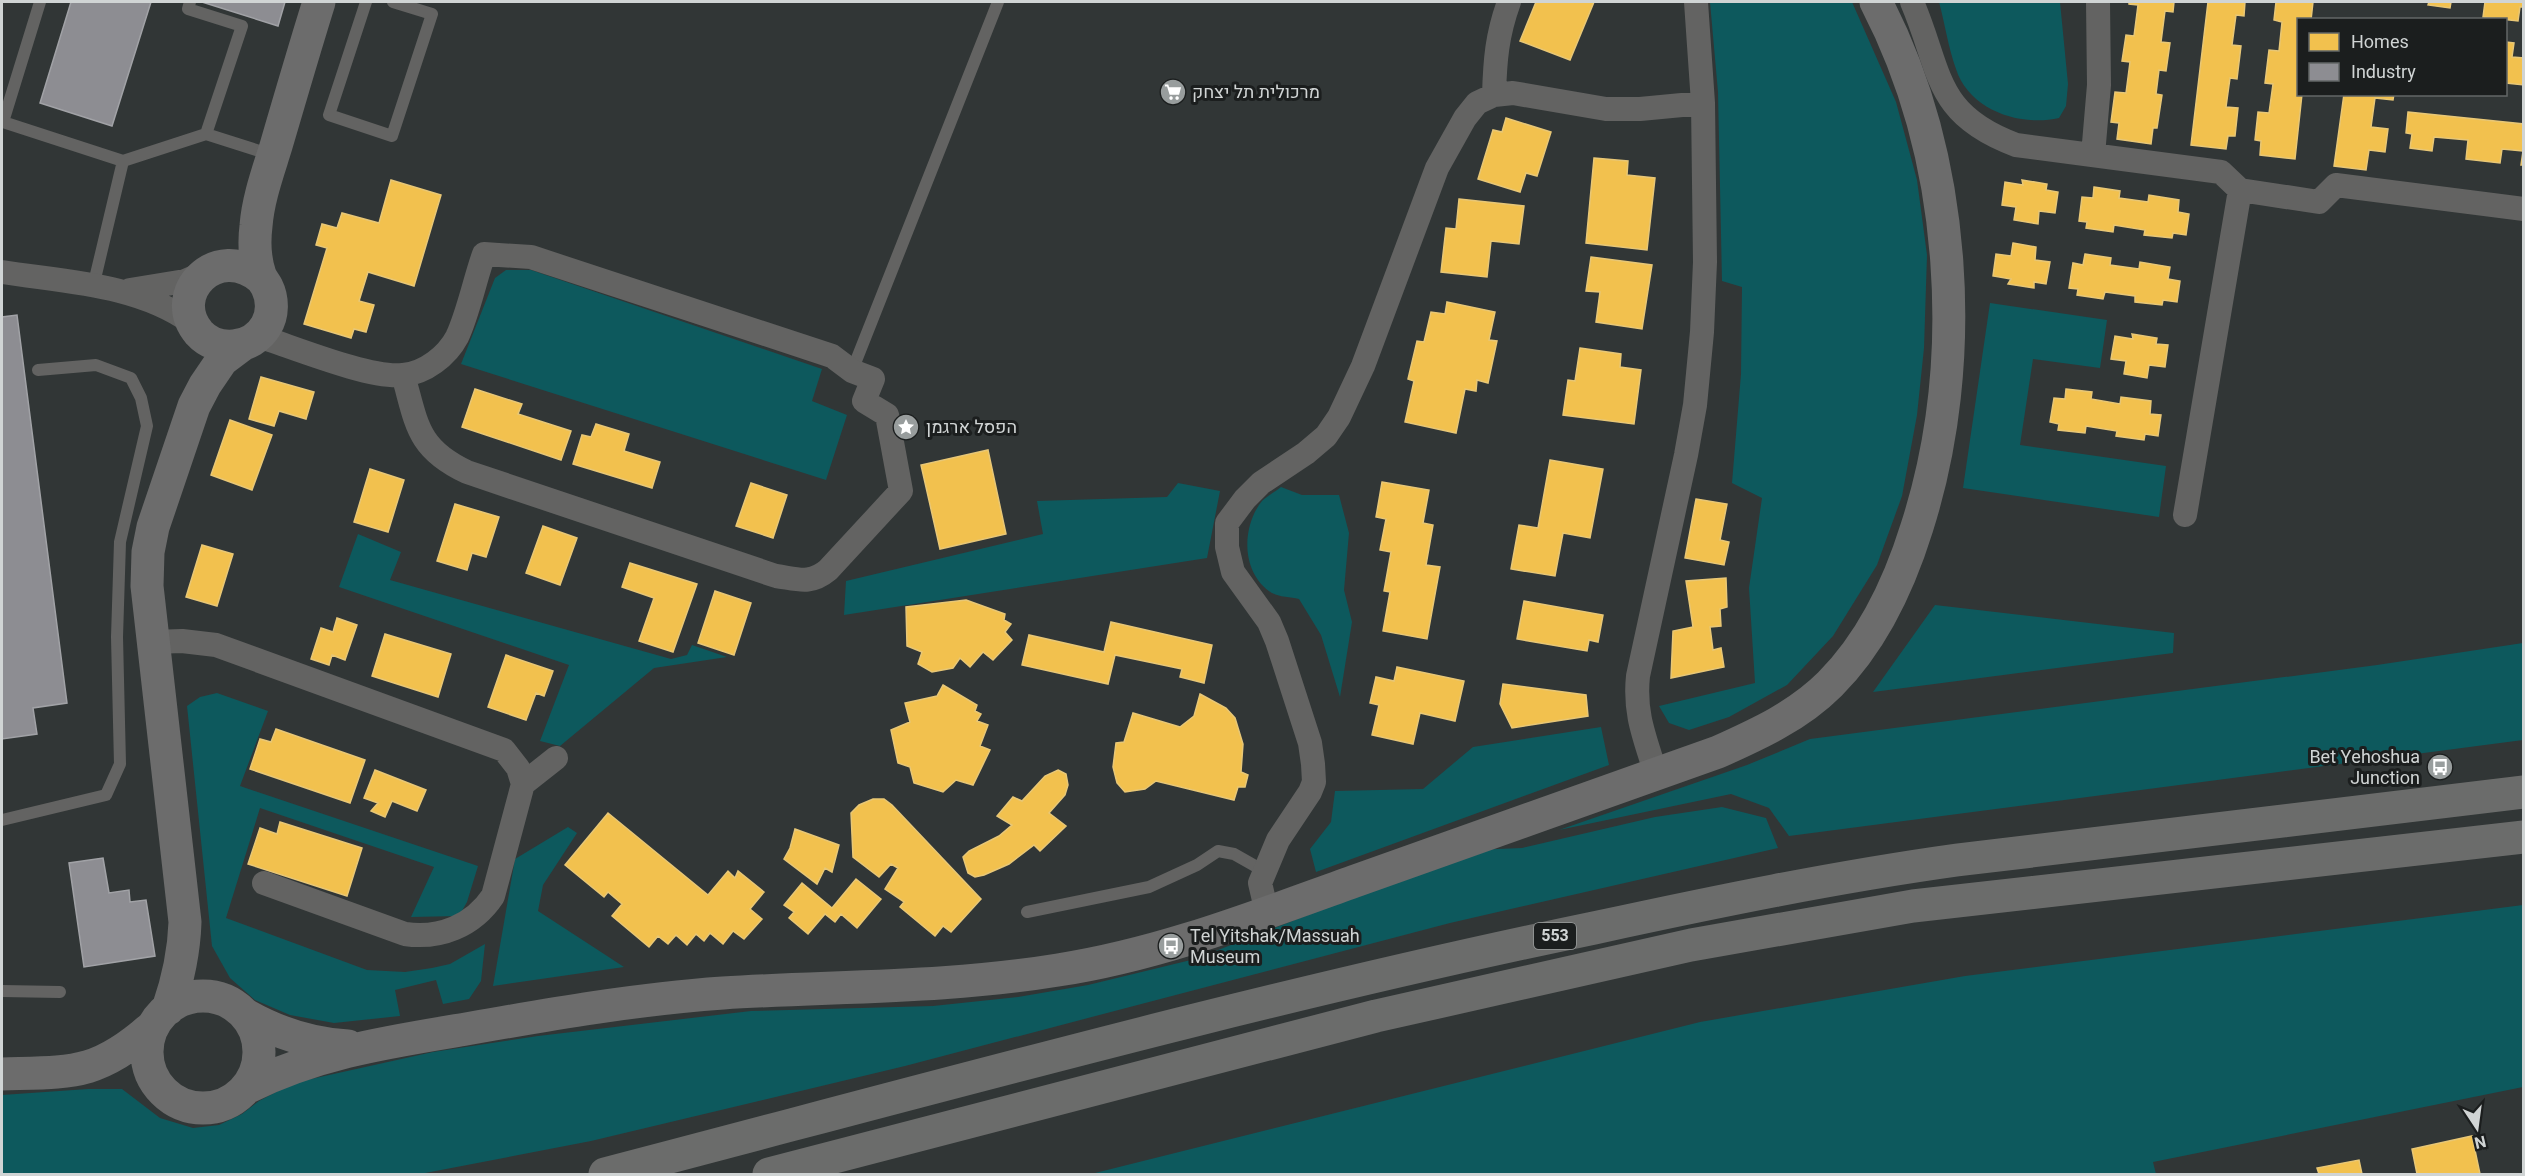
<svg xmlns="http://www.w3.org/2000/svg" width="2525" height="1176" font-family="Georgia,Heebo,serif">
	<style>
		.green { fill: #0d595d }
		.homes { fill: #f2c14e; stroke: #e8c776; stroke-width: 1.5 }
		.industry { fill: #8d8d92; stroke: #a1a2a6; stroke-width: 1.5 }
		.lines { fill: none; stroke-linecap: round; stroke-linejoin: round }
		.lane { stroke: #636362; stroke-width: 12 }
		.street { stroke: #636362; stroke-width: 24 }
		.secondary { stroke: #6c6c6c; stroke-width: 33 }
		.primary { stroke: #6b6c6b; stroke-width: 33 }
		.labels { text-anchor: middle; dominant-baseline: central; stroke-width: 6; stroke-linejoin: round; paint-order: stroke }
		.shield { fill: #1b1e1e; stroke: #9a9d9d; stroke-width: 1.5 }
		.shield-label { font-size: 16px; font-weight: bold; fill: #d0d4d4 }
		.poi-label { font-size: 18px; fill: #d0d4d4; stroke: #1b1e1e; text-anchor: start }
	</style>
	<rect width="100%" height="100%" fill="#313636"/>
	<path class="green" d="M 1710,2 L 1852,2 L 1896,102 L 1917,180 L 1927,255 L 1924,348 L 1917,415 L 1902,496 L 1877,565 L 1833,636 L 1787,685 L 1729,717 L 1689,730 L 1669,723 L 1659,706 L 1755,683 L 1749,588 L 1762,498 L 1732,483 L 1741,374 L 1742,287 L 1722,281 L 1718,92 Z
		M 1939,2 L 2060,2 L 2068,84 L 2066,106 L 2059,118 C 2020,127 1969,110 1956,69 C 1948,47 1945,24 1939,2 Z
		M 506,270 L 531,270 L 822,369 L 812,401 L 847,415 L 826,480 L 461,364 L 495,278 Z
		M 1990,303 L 2107,320 L 2100,368 L 2033,359 L 2020,445 L 2166,466 L 2159,517 L 1963,488 Z
		M 1178,483 L 1220,491 L 1207,558 L 844,615 L 846,581 L 1043,534 L 1037,501 L 1167,497 Z
		M 1281,487 L 1302,495 L 1339,495 L 1349,533 L 1344,590 L 1352,622 L 1340,697 L 1321,635 L 1299,599 C 1291,597 1279,597 1272,593 C 1241,574 1241,527 1262,501 C 1267,496 1275,492 1281,487 Z
		M 358,534 L 401,552 L 390,580 L 671,659 L 687,655 L 692,645 L 727,657 L 654,668 L 560,746 L 540,741 L 569,665 L 339,587 Z
		M 1935,605 L 2174,633 L 2173,653 L 1873,692 Z
		M 2523,643 L 2523,740 L 1789,836 L 1769,808 L 1731,794 L 1559,830 L 1747,765 L 1810,739 L 2377,665 Z
		M 217,693 L 268,711 L 240,786 L 478,866 L 467,902 L 459,916 L 411,917 L 434,867 L 260,808 L 226,918 L 367,970 L 405,972 L 432,968 L 450,964 L 485,944 L 481,981 L 469,999 L 443,1004 L 436,980 L 395,990 L 400,1016 L 334,1023 L 290,1015 L 255,1000 L 230,978 L 212,946 L 187,706 L 200,697 Z
		M 1601,727 L 1609,765 L 1316,872 L 1310,849 L 1331,822 L 1335,791 L 1423,789 L 1473,747 Z
		M 1722,807 L 1766,818 L 1778,848 L 1450,923 L 905,1066 L 591,1141 L 420,1174 L 2,1174 L 2,1095 L 88,1089 L 122,1089 L 160,1118 L 193,1128 L 219,1125 L 242,1114 L 259,1101 L 293,1083 L 433,1052 L 538,1036 L 751,1011 L 933,1006 L 1018,997 L 1088,985 L 1195,959 L 1474,850 L 1522,848 L 1655,817 Z
		M 568,827 L 577,833 L 543,885 L 538,911 L 624,967 L 493,986 L 515,859 Z
		M 2523,905 L 2523,1087 L 2153,1162 L 2156,1174 L 1091,1174 L 1700,1022 L 1965,976 Z"/>
	<path class="homes" d="M 1536,2 L 1594,2 L 1570,60 L 1520,41 Z
		M 2129,2 L 2174,2 L 2173,12 L 2165,11 L 2161,42 L 2170,43 L 2166,71 L 2159,70 L 2156,94 L 2162,95 L 2157,128 L 2153,128 L 2151,144 L 2117,139 L 2119,123 L 2111,122 L 2115,92 L 2126,93 L 2130,62 L 2122,61 L 2126,35 L 2134,36 L 2138,5 L 2129,4 Z
		M 2208,2 L 2245,2 L 2244,16 L 2236,15 L 2232,45 L 2241,46 L 2237,79 L 2230,78 L 2226,107 L 2238,108 L 2235,136 L 2228,136 L 2226,149 L 2191,145 Z
		M 2276,2 L 2313,2 L 2311,20 L 2298,20 L 2298,94 L 2302,94 L 2295,159 L 2260,155 L 2261,141 L 2255,140 L 2258,112 L 2269,113 L 2273,84 L 2265,83 L 2269,50 L 2279,51 L 2282,22 L 2274,20 Z
		M 2429,2 L 2451,2 L 2450,8 L 2428,5 Z
		M 2485,2 L 2524,2 L 2524,7 L 2520,7 L 2518,21 L 2483,17 Z
		M 2506,42 L 2514,43 L 2512,57 L 2524,58 L 2524,85 L 2506,83 Z
		M 2344,94 L 2394,94 L 2393,100 L 2375,98 L 2371,127 L 2388,129 L 2385,152 L 2369,150 L 2366,170 L 2334,166 Z
		M 2408,112 L 2524,124 L 2524,165 L 2521,165 L 2523,151 L 2502,149 L 2500,163 L 2466,159 L 2468,140 L 2434,137 L 2432,151 L 2410,148 L 2412,134 L 2406,133 Z
		M 1506,118 L 1551,132 L 1537,176 L 1526,173 L 1520,192 L 1478,179 L 1493,130 L 1502,132 Z
		M 1594,158 L 1628,161 L 1627,175 L 1655,178 L 1647,250 L 1586,243 Z
		M 391,180 L 441,195 L 414,286 L 368,272 L 359,301 L 374,305 L 366,332 L 354,329 L 351,338 L 304,324 L 327,248 L 316,245 L 322,224 L 337,228 L 342,213 L 379,223 Z
		M 2022,180 L 2047,184 L 2046,190 L 2058,192 L 2055,213 L 2039,211 L 2038,224 L 2014,220 L 2016,207 L 2002,205 L 2005,182 L 2023,185 Z
		M 2094,187 L 2120,191 L 2119,198 L 2148,202 L 2149,195 L 2179,200 L 2178,212 L 2189,214 L 2186,235 L 2173,233 L 2172,238 L 2144,235 L 2145,230 L 2114,225 L 2113,232 L 2086,228 L 2087,222 L 2079,221 L 2082,197 L 2093,198 Z
		M 1459,199 L 1524,206 L 1519,244 L 1491,241 L 1487,277 L 1441,272 L 1446,228 L 1456,229 Z
		M 2013,243 L 2036,247 L 2035,260 L 2050,262 L 2046,284 L 2034,282 L 2034,288 L 2008,284 L 2011,279 L 1993,276 L 1996,254 L 2011,256 Z
		M 2085,254 L 2111,258 L 2110,265 L 2139,269 L 2140,262 L 2170,267 L 2168,279 L 2180,281 L 2177,302 L 2163,300 L 2162,305 L 2135,302 L 2135,296 L 2105,292 L 2103,299 L 2077,295 L 2078,289 L 2069,288 L 2073,263 L 2083,265 Z
		M 1591,257 L 1652,265 L 1642,329 L 1596,322 L 1600,292 L 1586,291 Z
		M 1447,302 L 1495,312 L 1489,340 L 1497,341 L 1488,383 L 1477,380 L 1476,391 L 1465,389 L 1456,433 L 1405,422 L 1414,381 L 1408,379 L 1417,341 L 1424,342 L 1431,312 L 1445,314 Z
		M 2132,334 L 2157,338 L 2156,344 L 2168,345 L 2165,367 L 2149,365 L 2147,378 L 2124,374 L 2126,361 L 2111,359 L 2115,336 L 2133,339 Z
		M 1580,348 L 1621,354 L 1620,367 L 1641,370 L 1634,424 L 1563,415 L 1568,380 L 1575,381 Z
		M 261,377 L 314,392 L 306,419 L 279,411 L 274,426 L 249,419 Z
		M 475,389 L 522,404 L 518,414 L 571,431 L 561,460 L 462,427 Z
		M 2066,389 L 2092,392 L 2091,399 L 2120,404 L 2121,397 L 2151,401 L 2150,414 L 2161,415 L 2158,436 L 2145,434 L 2144,440 L 2116,436 L 2117,431 L 2086,426 L 2085,433 L 2058,430 L 2059,424 L 2050,422 L 2054,398 L 2065,399 Z
		M 230,420 L 272,435 L 252,490 L 211,475 Z
		M 596,424 L 629,434 L 624,451 L 660,462 L 652,488 L 573,464 L 582,435 L 591,437 Z
		M 988,450 L 1006,534 L 940,549 L 921,465 Z
		M 1550,460 L 1603,469 L 1590,538 L 1563,533 L 1555,576 L 1511,569 L 1519,525 L 1538,528 Z
		M 370,469 L 404,480 L 388,532 L 354,522 Z
		M 1382,482 L 1429,490 L 1423,523 L 1433,525 L 1426,565 L 1440,567 L 1427,639 L 1383,631 L 1390,592 L 1384,591 L 1391,552 L 1380,550 L 1386,519 L 1376,517 Z
		M 751,483 L 787,495 L 773,538 L 736,526 Z
		M 1696,499 L 1727,504 L 1720,540 L 1729,542 L 1724,565 L 1685,558 Z
		M 455,504 L 499,517 L 486,557 L 472,553 L 467,570 L 437,561 Z
		M 543,526 L 577,538 L 560,585 L 526,573 Z
		M 202,545 L 233,554 L 217,606 L 186,597 Z
		M 630,563 L 697,584 L 673,652 L 639,641 L 654,598 L 622,587 Z
		M 1726,578 L 1727,607 L 1720,609 L 1721,626 L 1710,627 L 1713,650 L 1721,648 L 1724,667 L 1671,678 L 1673,631 L 1693,627 L 1686,581 Z
		M 715,591 L 751,603 L 734,655 L 698,643 Z
		M 966,600 L 1005,614 L 1004,620 L 1011,624 L 1005,632 L 1012,640 L 993,660 L 983,652 L 970,667 L 960,658 L 953,668 L 932,672 L 918,664 L 922,652 L 907,646 L 906,607 Z
		M 1524,601 L 1603,615 L 1598,642 L 1589,640 L 1587,651 L 1517,639 Z
		M 337,618 L 357,625 L 345,660 L 332,655 L 329,665 L 311,659 L 321,628 L 333,632 Z
		M 1111,622 L 1212,645 L 1204,683 L 1180,677 L 1182,669 L 1115,655 L 1108,684 L 1022,665 L 1029,635 L 1104,652 Z
		M 385,634 L 451,654 L 438,697 L 372,676 Z
		M 506,655 L 553,671 L 544,696 L 536,693 L 526,720 L 488,707 Z
		M 1397,667 L 1464,681 L 1455,721 L 1420,713 L 1413,744 L 1372,735 L 1379,705 L 1370,703 L 1376,677 L 1394,681 Z
		M 1503,684 L 1586,695 L 1588,716 L 1512,728 L 1500,704 Z
		M 943,685 L 977,705 L 975,711 L 981,714 L 977,721 L 988,725 L 980,746 L 990,750 L 973,785 L 956,780 L 943,792 L 914,783 L 910,767 L 898,763 L 891,730 L 910,722 L 905,703 L 937,696 Z
		M 1200,694 L 1226,708 L 1235,718 L 1243,744 L 1241,772 L 1248,775 L 1245,787 L 1238,787 L 1234,800 L 1156,781 L 1145,789 L 1125,792 L 1117,783 L 1113,767 L 1116,743 L 1124,742 L 1133,713 L 1180,727 L 1194,716 Z
		M 276,729 L 365,760 L 350,803 L 250,769 L 260,739 L 271,742 Z
		M 375,770 L 426,790 L 417,811 L 392,801 L 385,817 L 371,811 L 378,803 L 364,798 Z
		M 1058,770 L 1066,774 L 1068,785 L 1065,795 L 1049,813 L 1066,826 L 1040,851 L 1034,845 L 1009,864 L 984,875 L 975,877 L 968,873 L 963,857 L 969,851 L 999,836 L 1012,825 L 997,816 L 1013,797 L 1022,801 L 1045,776 Z
		M 873,799 L 884,799 L 892,805 L 981,899 L 951,932 L 943,926 L 935,936 L 900,907 L 904,902 L 885,889 L 898,868 L 891,864 L 879,877 L 853,857 L 851,813 L 859,805 Z
		M 608,813 L 708,895 L 728,871 L 735,878 L 738,871 L 764,892 L 750,909 L 762,919 L 744,939 L 733,931 L 723,944 L 710,933 L 704,941 L 696,934 L 687,945 L 676,935 L 668,944 L 658,936 L 649,947 L 612,916 L 622,904 L 608,892 L 604,897 L 565,865 Z
		M 280,822 L 362,848 L 347,896 L 248,864 L 260,828 L 277,834 Z
		M 795,829 L 839,845 L 832,872 L 825,868 L 817,884 L 784,859 L 790,848 Z
		M 856,879 L 881,899 L 857,928 L 841,914 L 835,922 L 825,914 L 808,934 L 789,918 L 794,912 L 784,905 L 802,883 L 832,908 Z
		M 2472,1136 L 2480,1174 L 2417,1174 L 2412,1149 Z
		M 2359,1160 L 2362,1174 L 2319,1174 L 2317,1168 Z"/>
	<path class="industry" d="M 71,2 L 151,2 L 112,126 L 40,103 Z
		M 202,2 L 285,2 L 278,26 Z
		M 17,315 L 67,703 L 33,708 L 37,734 L 2,739 L 2,317 Z
		M 103,858 L 109,893 L 129,890 L 130,902 L 146,900 L 155,956 L 84,967 L 69,863 Z"/>
	<g class="lines">
		<path class="lane" d="M 40,2 L 3,122 L 123,161 L 93,287
			M 190,2 L 188,9 L 242,26 L 206,134 L 272,155
			M 366,2 L 329,115 L 392,136 L 432,14 L 393,2
			M 123,161 L 206,134
			M 852,371 L 998,2
			M 2,820 L 106,795 L 120,764 L 117,637 L 120,542 L 147,426 L 141,398 L 131,378 L 96,365 L 38,370
			M 1027,912 L 1149,887 L 1197,865 L 1218,851 L 1234,854 L 1264,871
			M 2,991 L 60,992"/>
		<path class="street" d="M 1912,2 C 1942,72 1933,114 2016,145 L 2221,172 L 2240,190 L 2319,202 L 2336,185 L 2524,209
			M 1494,95 C 1495,60 1497,35 1509,2
			M 2093,155 L 2099,85 L 2098,2
			M 2,272 C 65,282 138,284 192,323
			M 130,290 L 185,281 L 206,272
			M 258,336 C 293,347 370,379 403,375 C 425,373 447,356 457,337 C 468,314 475,279 484,254 L 531,257 L 832,356 L 852,371 L 873,379 L 864,401 L 887,415 L 901,491 L 828,570 C 810,585 798,579 776,576 L 467,472 C 416,448 417,423 403,375
			M 2185,515 L 2240,190
			M 153,642 L 182,641 L 216,645 L 504,750 L 518,768 L 523,784 L 493,896 C 473,926 440,939 405,934 L 264,883
			M 1656,774 C 1645,738 1634,714 1638,676 L 1686,455 L 1695,405 L 1702,332 L 1705,262 L 1703,103 L 1696,2
			M 523,784 L 556,758
			M 1267,913 L 1260,883 L 1278,840 L 1310,792 L 1314,782 L 1313,764 L 1310,743 L 1277,641 L 1269,622 L 1233,572 L 1227,547 L 1227,523 L 1245,499 L 1261,483 L 1306,453 L 1326,436 L 1339,417 L 1363,366 L 1437,168 L 1465,118 L 1477,103 L 1494,95 L 1513,93 L 1606,109 L 1640,109 L 1703,103"/>
		<path class="secondary" d="M 261,278 C 217,241 166,294 199,333 C 217,353 252,350 266,326 C 273,315 273,299 267,287 C 265,283 262,280 260,275 C 255,260 254,242 256,226 C 258,199 268,172 276,146 C 290,98 304,50 319,2
			M147 1052a56 56 0 1 1 112 0a56 56 0 1 1-112 0Z
			M 168,1009 C 178,980 184,953 185,922 L 147,586 L 148,552 L 153,527 L 194,406 L 205,385 L 222,360 L 242,345
			M 244,1014 C 277,1033 310,1044 348,1046
			M 2,1074 C 71,1072 97,1076 152,1027
			M 246,1088 C 318,1052 388,1042 466,1029 C 551,1014 637,999 723,993 C 835,986 948,988 1058,970 C 1162,954 1260,915 1358,880 C 1478,838 1598,794 1718,752 C 1758,734 1798,716 1830,684 C 1873,641 1899,585 1917,527 C 1970,361 1957,158 1876,2"/>
		<path class="primary" d="M 605,1174 C 934,1088 1261,997 1594,928 C 1714,902 1835,877 1957,860 L 2524,792
			M 769,1174 L 1376,1016 L 1691,945 L 1913,906 L 2524,837"/>
	</g>
	<defs>
		<g id="supermarket-disc" transform="scale(1.35)"><circle r="9.5" fill="#989d9d" stroke="#1b1e1e"/><path d="M-6-5.5h2.5l.6 2H6L4.5 2H-2.5L-4.4-4H-6ZM-1.5 3.2a1.3 1.3 0 1 0 .1 0ZM3 3.2a1.3 1.3 0 1 0 .1 0Z" fill="#fff"/></g>
		<g id="sight-disc" transform="scale(1.35)"><circle r="9.5" fill="#989d9d" stroke="#1b1e1e"/><path d="M0-6L1.8-2.2L6-1.7L2.9 1.2L3.7 5.4L0 3.3L-3.7 5.4L-2.9 1.2L-6-1.7L-1.8-2.2Z" fill="#fff"/></g>
		<g id="bus-disc" transform="scale(1.35)"><circle r="9.5" fill="#989d9d" stroke="#1b1e1e"/><path d="M-5-6H5V4H4V6H2V4H-2V6H-4V4H-5ZM-3.5-4V0h7V-4ZM-3.5 1.2v1.5H-2V1.2ZM2 1.2v1.5H3.5V1.2Z" fill="#fff"/></g>
	</defs>
	<g fill-rule="evenodd">
		<use href="#supermarket-disc" x="1173" y="92"/>
		<use href="#sight-disc" x="906" y="427"/>
		<use href="#bus-disc" x="2440" y="767"/>
		<use href="#bus-disc" x="1171" y="946"/>
	</g>
	<g class="labels">
		<rect class="shield" x="1534" y="923" width="42" height="26" rx="4.5"/>
		<g class="shield-label">
			<text x="1555" y="936">553</text>
		</g>
		<g class="poi-label">
			<text x="1192" y="92">מרכולית תל יצחק</text>
			<text x="926" y="427">הפסל ארגמן</text>
			<text x="2420" y="757" text-anchor="end">Bet Yehoshua<tspan x="2420" dy="21">Junction</tspan></text>
			<text x="1190" y="936">Tel Yitshak/Massuah<tspan x="1190" dy="21">Museum</tspan></text>
		</g>
	</g>
	<rect width="2525" height="1176" fill="none" stroke="#d0d4d4" stroke-width="6"/>
	<rect x="2297" y="18" width="210" height="78" fill="#1b1e1e" stroke="#636767" stroke-width="1.5"/>
	<rect x="2309" y="33" width="30" height="18" fill="#f2c14e" stroke="#636767" stroke-width="1.5"/>
	<text x="2351" y="48" font-size="18" fill="#d0d4d4">Homes</text>
	<rect x="2309" y="63" width="30" height="18" fill="#8d8d92" stroke="#636767" stroke-width="1.5"/>
	<text x="2351" y="78" font-size="18" fill="#d0d4d4">Industry</text>
	<g transform="translate(2477 1128) rotate(167)" stroke="#1b1e1e" stroke-width="4.5" paint-order="stroke">
	<path d="M0-4.5L10 22L0 15L-10 22Z" fill="#d0d4d4"/>
	<text y="-9" font-size="16" font-weight="bold" text-anchor="middle" fill="#d0d4d4">N</text>
	</g>
</svg>
